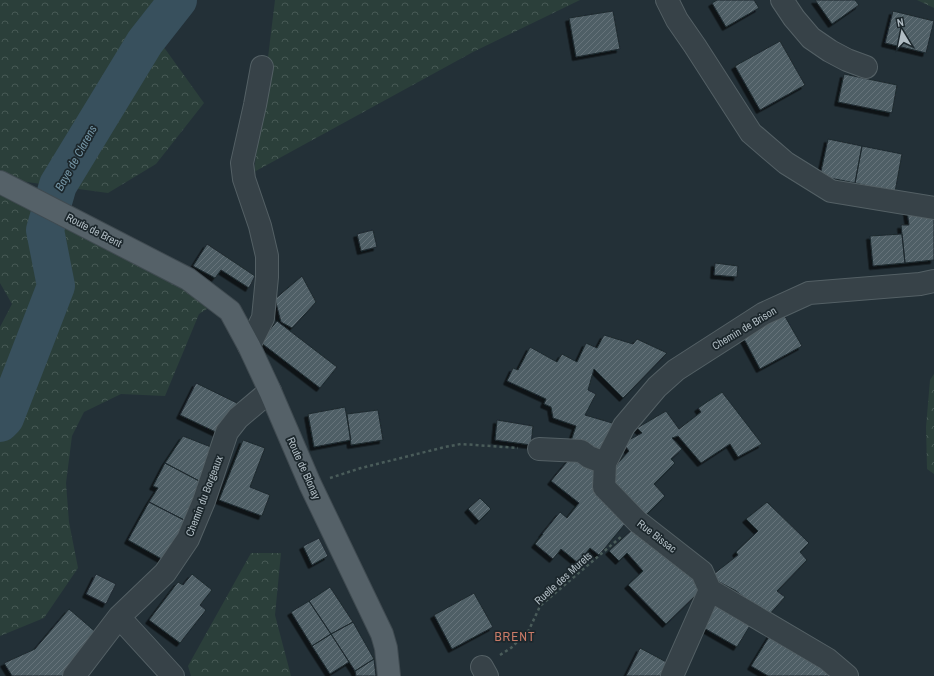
<svg xmlns="http://www.w3.org/2000/svg" width="934" height="676" font-family="'Archivo Narrow',sans-serif">
	<style>
		.forest { fill: url(#forest-crowns) }
		.lines { fill: none; stroke-linecap: round; stroke-linejoin: round }
		.river { stroke: #38505d; stroke-width: 38 }
		.building { fill: url(#building-hatch); stroke: #1e292e; filter: url(#shadow) }
		.minor-casing { stroke: #546065; stroke-width: 24 }
		.major-casing { stroke: #404b51; stroke-width: 24 }
		.path { stroke: #4a5c5a; stroke-width: 2.5; stroke-dasharray: 3 3; stroke-linecap: butt }
		.minor { stroke: #374248; stroke-width: 22 }
		.major { stroke: #556168; stroke-width: 22 }
		.labels { text-anchor: middle; dominant-baseline: central; stroke-width: 3.5; stroke-linejoin: round; paint-order: stroke }
		.street-label { font-size: 11px; fill: #b1bdc4; stroke: #1c272c }
		.water-label { font-size: 12px; font-style: italic; fill: #7495a5; stroke: #1c272c }
		.quarter-label { font-size: 13px; letter-spacing: 1px; fill: #c97a67; stroke: #1c272c }
	</style>
	<defs>
		<pattern id="forest-crowns" width="20" height="18" patternUnits="userSpaceOnUse"><rect width="20" height="18" fill="#2b3f3a"/><path d="M2 6a3 3 0 1 1 6 0M12 15a3 3 0 1 1 6 0" fill="none" stroke="#475955"/></pattern>
		<pattern id="building-hatch" width="6" height="6" patternUnits="userSpaceOnUse"><rect width="6" height="6" fill="#4f5e66"/><path d="M-1 1l2-2M0 6l6-6M5 7l2-2" fill="none" stroke="#66737a"/></pattern>
		<filter id="shadow"><feDropShadow dx="-3.5" dy="3.5" stdDeviation="0" flood-color="#0009"/></filter>
	</defs>
	<rect width="100%" height="100%" fill="#233037"/>
	<path class="forest" d="M 0,0 L 186,0 L 163,46 L 204,103 L 156,164 L 108,193 L 12,180 L 0,174 Z
		M 275,0 L 580,0 L 473,52 L 254,172 Z
		M 917,0 L 934,0 L 934,8 Z
		M 0,195 L 188,279 L 216,303 L 199,314 L 165,396 L 121,394 L 84,412 L 72,436 L 66,483 L 69,522 L 78,568 L 44,618 L 0,636 L 0,327 L 12,304 L 0,283 Z
		M 934,374 L 934,474 L 927,469 L 926,427 L 930,380 Z
		M 251,553 L 281,553 L 275,615 L 291,676 L 191,676 L 188,666 Z"/>
	<g class="lines">
		<path class="river" d="M 0,423 L 5,418 L 56,286 L 45,230 L 58,185 L 145,42 L 178,0"/>
	</g>
	<path class="building" d="M 717,0 L 754,0 L 759,8 L 726,27 L 712,3 Z
		M 815,0 L 855,0 L 859,5 L 832,24 Z
		M 613,11 L 620,49 L 576,57 L 569,18 Z
		M 893,11 L 934,21 L 926,53 L 885,43 Z
		M 780,41 L 805,85 L 760,110 L 735,66 Z
		M 844,74 L 897,85 L 892,113 L 838,102 Z
		M 828,139 L 862,146 L 855,183 L 820,176 Z
		M 862,146 L 902,154 L 895,192 L 855,183 Z
		M 907,211 L 934,215 L 934,260 L 905,263 L 901,225 L 909,225 Z
		M 373,230 L 377,247 L 361,251 L 357,234 Z
		M 902,234 L 905,263 L 873,266 L 870,236 Z
		M 207,244 L 255,276 L 249,288 L 221,270 L 215,278 L 193,266 Z
		M 715,263 L 738,266 L 737,277 L 714,275 Z
		M 302,276 L 316,302 L 292,328 L 281,322 L 275,299 Z
		M 783,313 L 802,346 L 760,369 L 743,337 Z
		M 277,321 L 337,367 L 320,388 L 260,342 Z
		M 604,335 L 633,344 L 637,339 L 667,353 L 623,398 L 594,369 L 588,390 L 596,394 L 585,415 L 619,425 L 602,457 L 571,441 L 576,426 L 553,418 L 551,407 L 544,404 L 546,399 L 507,381 L 513,368 L 518,370 L 530,347 L 557,362 L 562,354 L 577,362 L 586,343 L 597,348 Z
		M 196,383 L 237,403 L 222,435 L 180,415 Z
		M 722,392 L 762,444 L 738,457 L 730,444 L 701,463 L 678,436 L 672,438 L 682,449 L 671,459 L 675,463 L 654,484 L 665,496 L 644,517 L 608,481 L 618,463 L 629,451 L 623,443 L 642,433 L 637,428 L 666,411 L 679,429 L 701,412 L 698,408 Z
		M 345,407 L 351,440 L 314,447 L 308,414 Z
		M 378,410 L 383,440 L 351,445 L 347,414 Z
		M 497,420 L 533,426 L 531,445 L 495,440 Z
		M 183,436 L 216,449 L 203,483 L 165,463 Z
		M 243,440 L 265,448 L 250,487 L 270,495 L 262,516 L 219,500 Z
		M 576,451 L 601,472 L 630,518 L 599,555 L 590,548 L 578,563 L 561,549 L 553,559 L 535,544 L 543,534 L 542,534 L 560,512 L 567,518 L 579,503 L 551,481 Z
		M 165,463 L 203,483 L 188,522 L 149,502 L 158,488 L 153,486 Z
		M 480,498 L 491,509 L 479,521 L 468,509 Z
		M 149,502 L 188,522 L 167,562 L 128,540 Z
		M 767,502 L 809,543 L 800,552 L 807,560 L 777,591 L 785,597 L 768,616 L 736,591 L 710,577 L 738,555 L 736,552 L 758,531 L 746,519 Z
		M 634,528 L 705,586 L 666,624 L 628,585 L 643,571 L 627,553 L 619,561 L 609,551 Z
		M 319,538 L 328,556 L 312,565 L 303,546 Z
		M 96,574 L 116,584 L 106,604 L 86,594 Z
		M 192,574 L 212,590 L 200,605 L 206,610 L 180,643 L 149,620 L 178,582 L 183,585 Z
		M 330,587 L 353,622 L 331,634 L 309,601 Z
		M 474,593 L 493,627 L 452,649 L 434,615 Z
		M 309,601 L 331,634 L 312,646 L 291,612 Z
		M 711,601 L 751,624 L 737,647 L 697,624 Z
		M 69,609 L 98,634 L 63,675 L 63,676 L 12,676 L 4,663 L 35,649 Z
		M 353,622 L 374,659 L 355,671 L 331,634 Z
		M 772,632 L 843,676 L 768,676 L 751,666 Z
		M 331,634 L 349,662 L 330,674 L 312,646 Z
		M 640,648 L 670,664 L 664,676 L 626,676 Z
		M 374,659 L 376,676 L 356,676 L 355,671 Z"/>
	<g class="lines">
		<g class="minor-casing">
			<path id="minor" d="M 667,0 L 677,20 L 695,46 L 751,133 L 786,163 L 831,191 L 934,208
				M 782,0 L 794,18 L 811,38 L 830,51 L 847,60 L 866,67
				M 249,346 L 263,318 L 267,277 L 267,256 L 260,226 L 244,179 L 242,163 L 255,105 L 262,67
				M 539,449 L 581,451 L 589,457 L 605,463
				M 119,617 L 173,676
				M 482,667 L 487,676
				M 74,676 L 119,617 L 165,573 L 188,539 L 204,501 L 227,432 L 238,418 L 270,391
				M 672,676 L 710,590
				M 847,676 L 827,659 L 710,590 L 702,572 L 638,522 L 604,487 L 605,463 L 624,426 L 657,387 L 676,370 L 763,314 L 809,293 L 920,284 L 934,281"/>
		</g>
		<g class="major-casing">
			<path id="major" d="M 0,182 L 188,279 L 230,311 L 249,346 L 270,391 L 310,484 L 382,634 L 386,648 L 389,676"/>
		</g>
		<path class="path" d="M 330,478 L 361,468 L 445,447 L 461,444 L 518,448
			M 500,655 L 511,648 L 529,630 L 540,606 L 622,536"/>
		<use href="#minor" class="minor"/>
		<use href="#major" class="major"/>
	</g>
	<g class="labels">
		<g class="street-label">
			<text transform="translate(94 230) rotate(27)">Route de Brent</text>
			<text transform="translate(744 328) rotate(-31)">Chemin de Brison</text>
			<text transform="translate(304 468) rotate(66)">Route de Blonay</text>
			<text transform="translate(204 496) rotate(-69)">Chemin du Borgeaux</text>
			<text transform="translate(657 536) rotate(38)">Rue Bissac</text>
			<text transform="translate(563 578) rotate(-42)">Ruelle des Murets</text>
		</g>
		<g class="water-label">
			<text transform="translate(76 158) rotate(-61)">Baye de Clarens</text>
		</g>
		<g class="quarter-label">
			<text x="515" y="636">BRENT</text>
		</g>
	</g>
	<g transform="translate(902 32) rotate(350)" stroke="#1c272c" stroke-width="3" paint-order="stroke">
	<path d="M0-3L7 15L0 10L-7 15Z" fill="#b1bdc4"/>
	<text y="-6" font-size="11" font-weight="bold" text-anchor="middle" fill="#b1bdc4">N</text>
	</g>
</svg>
